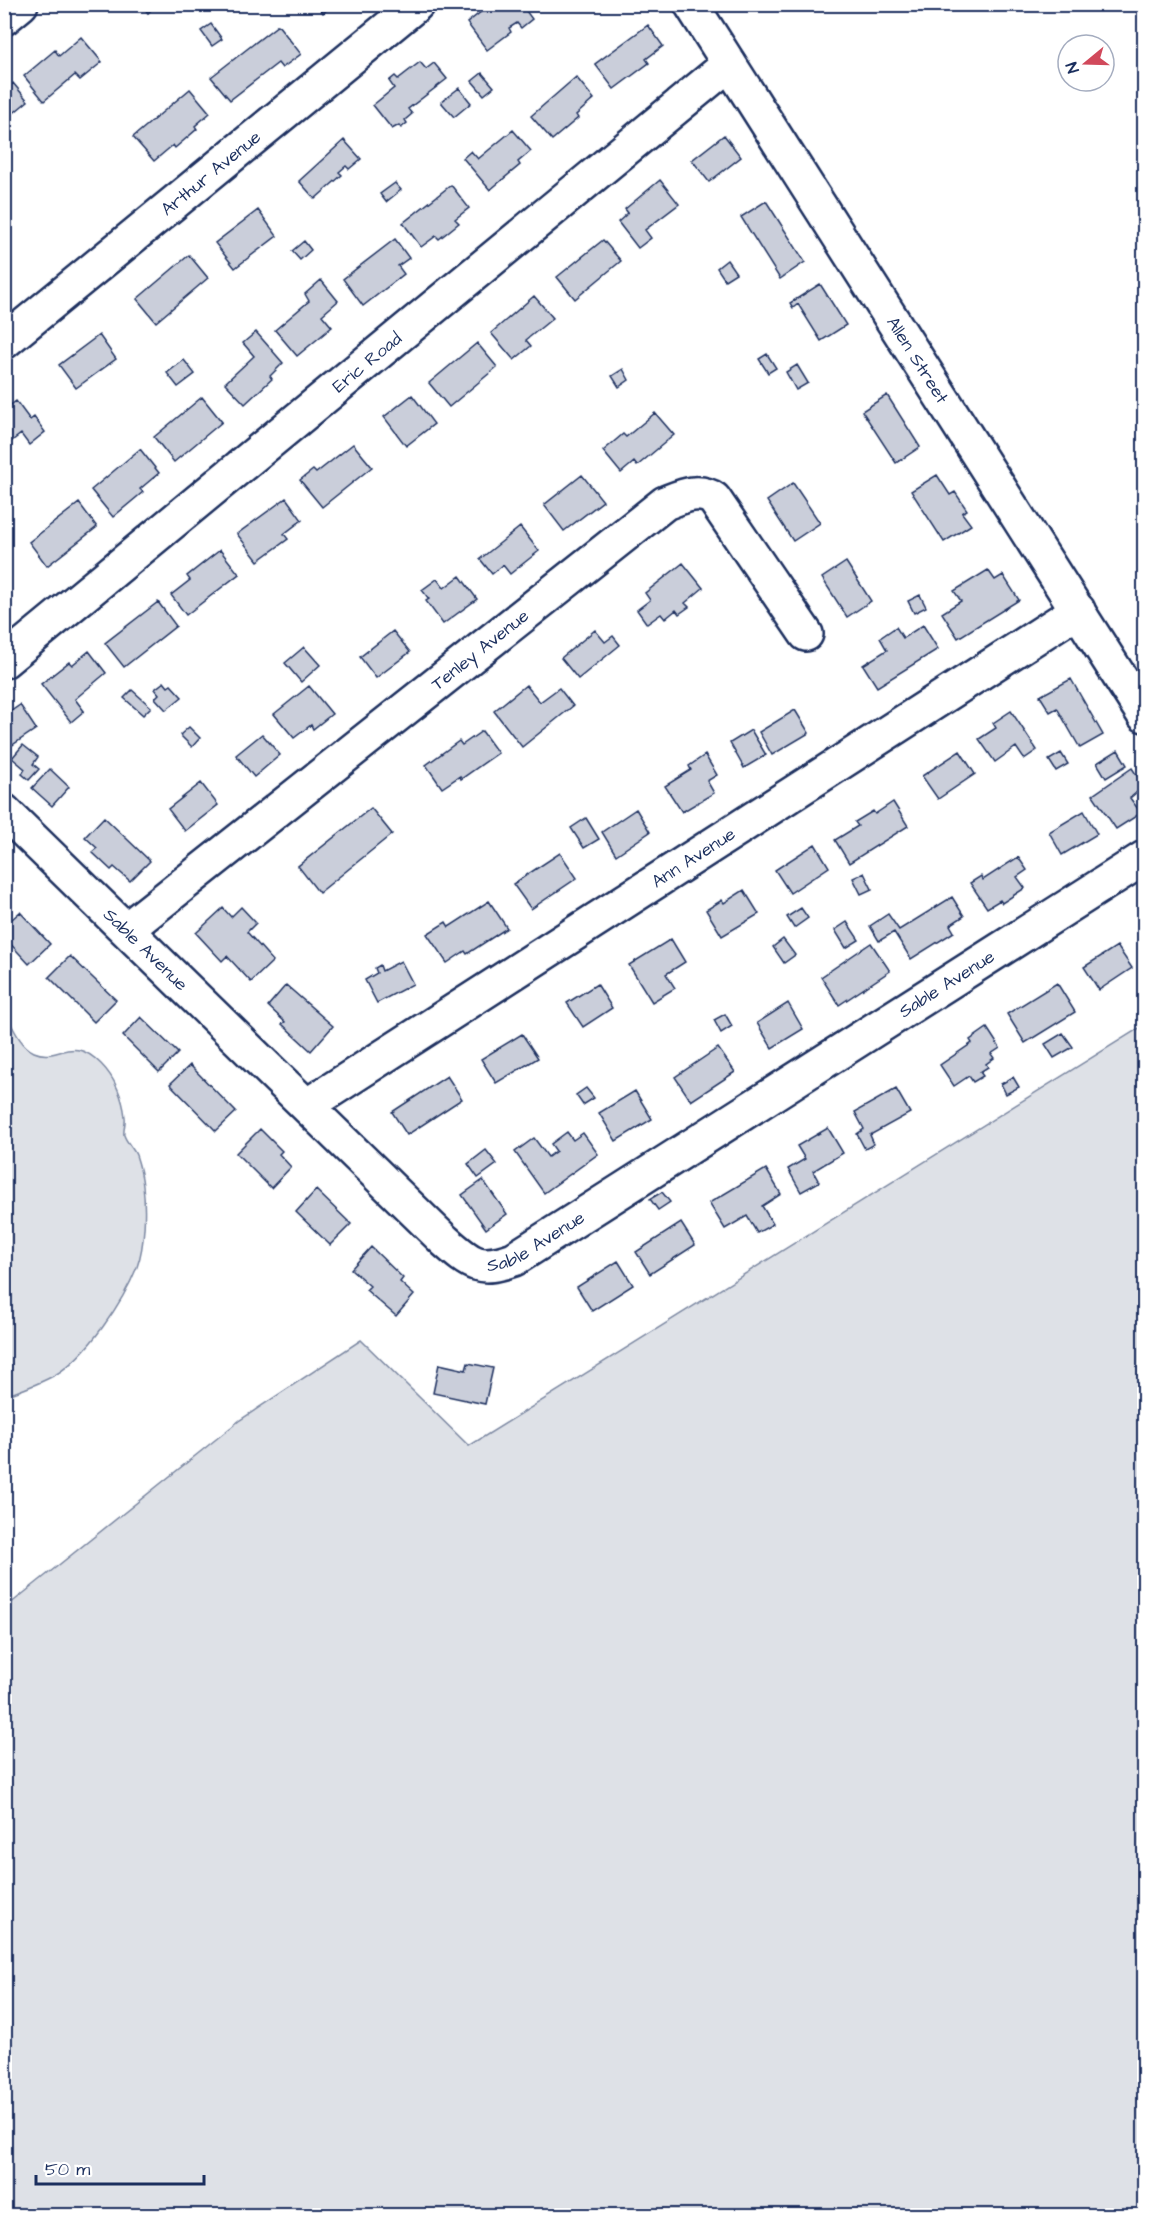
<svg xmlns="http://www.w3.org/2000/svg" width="1149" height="2220" font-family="'Architects Daughter',sans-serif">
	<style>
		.green { fill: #dee1e7; stroke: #7c88a2; stroke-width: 1.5 }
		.building { fill: #caceda; stroke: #1b2f5e; stroke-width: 1.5 }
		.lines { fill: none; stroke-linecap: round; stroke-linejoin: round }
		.minor-casing { stroke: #1b2f5e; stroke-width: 38 }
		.major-casing { stroke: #1b2f5e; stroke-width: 38 }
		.minor { stroke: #fff; stroke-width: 33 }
		.major { stroke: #fff; stroke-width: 33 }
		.labels { text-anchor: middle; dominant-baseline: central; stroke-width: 4.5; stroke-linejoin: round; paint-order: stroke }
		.street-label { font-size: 18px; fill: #1b2f5e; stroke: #fff }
	</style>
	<rect width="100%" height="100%" fill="#fff"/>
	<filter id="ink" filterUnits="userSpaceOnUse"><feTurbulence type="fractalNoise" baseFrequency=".0167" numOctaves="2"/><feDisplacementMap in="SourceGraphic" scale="12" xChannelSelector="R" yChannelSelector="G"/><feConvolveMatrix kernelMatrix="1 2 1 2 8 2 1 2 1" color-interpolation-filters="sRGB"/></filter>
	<g filter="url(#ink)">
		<path class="green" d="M 5,1012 C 12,1025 20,1046 34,1052 C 59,1063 70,1033 101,1064 C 115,1078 123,1098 125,1117 C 126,1123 123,1130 124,1135 C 126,1142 133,1148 136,1155 C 139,1164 142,1176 143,1186 C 146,1209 145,1245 137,1267 C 123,1302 87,1356 55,1375 C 39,1384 22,1390 5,1396 Z
			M 1144,1025 L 1144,2215 L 5,2215 L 5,1608 L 240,1420 L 361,1340 L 469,1446 Z"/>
		<path class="building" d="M 141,4 L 157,4 L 148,13 Z
			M 316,4 L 334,4 L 323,13 Z
			M 491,4 L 521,4 L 532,19 L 521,28 L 517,23 L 509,28 L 511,32 L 487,50 L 467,23 Z
			M 211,24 L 222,39 L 212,46 L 201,31 Z
			M 278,25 L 301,54 L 282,68 L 278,63 L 230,100 L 211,77 Z
			M 648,25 L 663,46 L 646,59 L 649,63 L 614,89 L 595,64 Z
			M 81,37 L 102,62 L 80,80 L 75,75 L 44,101 L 24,76 L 55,50 L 59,56 Z
			M 420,62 L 426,69 L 434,63 L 447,79 L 408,109 L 412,114 L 405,120 L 407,123 L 401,128 L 399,125 L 392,129 L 373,105 L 394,88 L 389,81 L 395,76 L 398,79 Z
			M 482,73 L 494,87 L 484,95 L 472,81 Z
			M 576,77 L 594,99 L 576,115 L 578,118 L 552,140 L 531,116 Z
			M 13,83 L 28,101 L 4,121 L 4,91 Z
			M 459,88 L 471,103 L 454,117 L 441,102 Z
			M 190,89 L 210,113 L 195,126 L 197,129 L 175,148 L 173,145 L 154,161 L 133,137 Z
			M 513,130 L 531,151 L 518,162 L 520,165 L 490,190 L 463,158 L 471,151 L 478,159 Z
			M 724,135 L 741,157 L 709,182 L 692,160 Z
			M 344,140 L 361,159 L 349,169 L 346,166 L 339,172 L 342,175 L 315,199 L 299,181 Z
			M 660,180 L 679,204 L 645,230 L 651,238 L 638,248 L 618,222 L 628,213 L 625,209 Z
			M 395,183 L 401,190 L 386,202 L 380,194 Z
			M 451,185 L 469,208 L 455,219 L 459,223 L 439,239 L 436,236 L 421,247 L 403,223 Z
			M 766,201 L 805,262 L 780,279 L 741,217 Z
			M 258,210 L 277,236 L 235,268 L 215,243 Z
			M 395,239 L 409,258 L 398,266 L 404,274 L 363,306 L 343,279 Z
			M 603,240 L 621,261 L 575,299 L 557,277 Z
			M 304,241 L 311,250 L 300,260 L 292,251 Z
			M 189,255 L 208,278 L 156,322 L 137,299 Z
			M 727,260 L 736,273 L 725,280 L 717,268 Z
			M 321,280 L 338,301 L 322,315 L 332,327 L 297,356 L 275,330 L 309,301 L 305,294 Z
			M 820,284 L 846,325 L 821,341 L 798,304 L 793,308 L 790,303 Z
			M 534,296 L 553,318 L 526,340 L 531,346 L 514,360 L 491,333 Z
			M 256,332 L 283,363 L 270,376 L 272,379 L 245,404 L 225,383 L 254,356 L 243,343 Z
			M 99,335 L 116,359 L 76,388 L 59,365 Z
			M 477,343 L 497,367 L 449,407 L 429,383 Z
			M 767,354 L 776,368 L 768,373 L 759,359 Z
			M 184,360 L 195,374 L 178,387 L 167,373 Z
			M 797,365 L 808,383 L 796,390 L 786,372 Z
			M 623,369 L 629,380 L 619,387 L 612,376 Z
			M 412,395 L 434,424 L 406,446 L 384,417 Z
			M 887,395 L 920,447 L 896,463 L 862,411 Z
			M 202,397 L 222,422 L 174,462 L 154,437 Z
			M 16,401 L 30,420 L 34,417 L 45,432 L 29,445 L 21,434 L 4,447 L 4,410 Z
			M 655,413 L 674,435 L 637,466 L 634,462 L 621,473 L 603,451 L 623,434 L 626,437 Z
			M 353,444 L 372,467 L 322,507 L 300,480 L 313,470 L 316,473 Z
			M 140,449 L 159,473 L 140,489 L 143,492 L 113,517 L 91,490 Z
			M 582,475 L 603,501 L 564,531 L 544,505 Z
			M 937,475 L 950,495 L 955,492 L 967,510 L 962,513 L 971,525 L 944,542 L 911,491 Z
			M 793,483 L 820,523 L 793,541 L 767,501 Z
			M 286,498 L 302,520 L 284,534 L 288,539 L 258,561 L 237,534 Z
			M 79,503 L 97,527 L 47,566 L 29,542 Z
			M 520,527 L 539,551 L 510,574 L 503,565 L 492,574 L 480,559 Z
			M 220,550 L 239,574 L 186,615 L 171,595 L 190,580 L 187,576 Z
			M 846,562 L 871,601 L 847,617 L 822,578 Z
			M 683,563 L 703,588 L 685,603 L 689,607 L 679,614 L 676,610 L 665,619 L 661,614 L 647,624 L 637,610 L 650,600 L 645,593 Z
			M 988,570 L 995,580 L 1003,575 L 1019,600 L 958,638 L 942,613 L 961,601 L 954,591 Z
			M 460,576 L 477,599 L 443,624 L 426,601 L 429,599 L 422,590 L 437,579 L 444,588 Z
			M 920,595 L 926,607 L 914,613 L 908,601 Z
			M 158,602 L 176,626 L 124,667 L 105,643 Z
			M 923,625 L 938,649 L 877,687 L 863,665 L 887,650 L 880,638 L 896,627 L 903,638 Z
			M 595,630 L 605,642 L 613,636 L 620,645 L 578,679 L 561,658 Z
			M 393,631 L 410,652 L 376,678 L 360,657 Z
			M 304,647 L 320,665 L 301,682 L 285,663 Z
			M 89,651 L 106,673 L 75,699 L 84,711 L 71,722 L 41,684 L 69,662 L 72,665 Z
			M 1071,679 L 1103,735 L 1080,748 L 1057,708 L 1050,712 L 1040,696 Z
			M 164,682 L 168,687 L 171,685 L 182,697 L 166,710 L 155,698 L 159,694 L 155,689 Z
			M 526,685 L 540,702 L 559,688 L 573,706 L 522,747 L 494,711 Z
			M 309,686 L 332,714 L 313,729 L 311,725 L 294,738 L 274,714 Z
			M 132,690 L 151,707 L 143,715 L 124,698 Z
			M 20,705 L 36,729 L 8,748 L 4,743 L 4,716 Z
			M 795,710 L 809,733 L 772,755 L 759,732 Z
			M 1011,711 L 1037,750 L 1024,759 L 1016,747 L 995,762 L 979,739 L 996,728 L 993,723 Z
			M 189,727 L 200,738 L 192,747 L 180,735 Z
			M 751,730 L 766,755 L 744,768 L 730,743 Z
			M 482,731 L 498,753 L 461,779 L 460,776 L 442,788 L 426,765 L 459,741 L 462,745 Z
			M 262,734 L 280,755 L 254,777 L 236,755 Z
			M 23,745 L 38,757 L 33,764 L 39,769 L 29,780 L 22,774 L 25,769 L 12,758 Z
			M 1118,750 L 1127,765 L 1106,778 L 1097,763 Z
			M 960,751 L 975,774 L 938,799 L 922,776 Z
			M 1061,753 L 1068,764 L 1056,771 L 1049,760 Z
			M 705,755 L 717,775 L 707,781 L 714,793 L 682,812 L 665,786 L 691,770 L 689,766 Z
			M 1132,768 L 1144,786 L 1130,798 L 1141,813 L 1116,829 L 1093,795 Z
			M 50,769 L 69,787 L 52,806 L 32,788 Z
			M 201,783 L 218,805 L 185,831 L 168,809 Z
			M 893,802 L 908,826 L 849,863 L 835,840 L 858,826 L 855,822 L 873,811 L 875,814 Z
			M 371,808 L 392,834 L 319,893 L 298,866 Z
			M 636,809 L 650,832 L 616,855 L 602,832 Z
			M 1084,811 L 1097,834 L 1062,855 L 1049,832 Z
			M 104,817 L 150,861 L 130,881 L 114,867 L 111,870 L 92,852 L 97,848 L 85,837 Z
			M 586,818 L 599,839 L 584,848 L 571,828 Z
			M 815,844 L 829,867 L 790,893 L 775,870 Z
			M 560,853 L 577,878 L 531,909 L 513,884 Z
			M 1018,857 L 1027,870 L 1017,877 L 1025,888 L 1002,903 L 1000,900 L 987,908 L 970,883 L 981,876 L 983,880 Z
			M 864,873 L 872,889 L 861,894 L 853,878 Z
			M 744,890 L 759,914 L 722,936 L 706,910 L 722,900 L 724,903 Z
			M 952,897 L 964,916 L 950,925 L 954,932 L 911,959 L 894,932 L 879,941 L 870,926 L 888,914 L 899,930 Z
			M 489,901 L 507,928 L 467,954 L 465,951 L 447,963 L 427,934 L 446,922 L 449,927 Z
			M 241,907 L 256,923 L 247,932 L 273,961 L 251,982 L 227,956 L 222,961 L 196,933 L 223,908 L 231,917 Z
			M 801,908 L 808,918 L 794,928 L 787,917 Z
			M 20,912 L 50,944 L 29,964 L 4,937 L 4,926 Z
			M 847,922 L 859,940 L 846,948 L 835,930 Z
			M 671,939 L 685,962 L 666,974 L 675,988 L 652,1002 L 629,965 Z
			M 783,939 L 795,955 L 784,963 L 773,947 Z
			M 871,943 L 890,971 L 839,1005 L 821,977 Z
			M 1117,946 L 1132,968 L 1099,990 L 1084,967 Z
			M 70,956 L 116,1000 L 94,1022 L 49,977 Z
			M 401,961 L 413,984 L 377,1003 L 365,980 L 377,973 L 375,968 L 380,965 L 382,971 Z
			M 1057,983 L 1075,1012 L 1025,1043 L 1007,1014 Z
			M 597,984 L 612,1008 L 583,1027 L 567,1003 Z
			M 286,985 L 333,1026 L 311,1051 L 282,1024 L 285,1022 L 268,1006 Z
			M 788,1003 L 803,1029 L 772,1048 L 757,1023 Z
			M 725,1014 L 732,1026 L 721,1033 L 714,1020 Z
			M 141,1017 L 178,1053 L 159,1072 L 123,1036 Z
			M 987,1028 L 1000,1048 L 991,1054 L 994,1058 L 986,1064 L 988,1067 L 980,1072 L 983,1076 L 973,1082 L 969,1076 L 954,1086 L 940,1065 L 972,1043 L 970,1040 Z
			M 1063,1033 L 1073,1047 L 1054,1058 L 1045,1044 Z
			M 522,1034 L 538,1058 L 496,1083 L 481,1059 Z
			M 718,1048 L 735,1072 L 691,1101 L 675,1077 Z
			M 190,1065 L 236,1112 L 216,1131 L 170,1084 Z
			M 447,1076 L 462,1099 L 407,1135 L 392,1112 Z
			M 1013,1077 L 1019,1087 L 1006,1094 L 1001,1084 Z
			M 586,1088 L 594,1098 L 583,1105 L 576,1095 Z
			M 896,1089 L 910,1113 L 870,1135 L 874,1144 L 865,1149 L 857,1134 L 864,1129 L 855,1112 Z
			M 635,1091 L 652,1119 L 616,1141 L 599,1113 Z
			M 828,1128 L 843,1153 L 813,1171 L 819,1182 L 801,1192 L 788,1169 L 805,1159 L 797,1146 Z
			M 260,1129 L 282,1151 L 279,1154 L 291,1167 L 271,1188 L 236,1153 Z
			M 567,1132 L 573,1140 L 583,1133 L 598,1154 L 544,1193 L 515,1152 L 534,1138 L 548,1157 L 556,1151 L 551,1144 Z
			M 486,1150 L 497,1164 L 478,1178 L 468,1164 Z
			M 766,1169 L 781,1194 L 762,1206 L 773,1224 L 757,1233 L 747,1216 L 725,1229 L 709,1203 Z
			M 483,1180 L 507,1214 L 486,1229 L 462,1195 Z
			M 316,1190 L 351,1224 L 330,1245 L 296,1212 Z
			M 662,1192 L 670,1202 L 658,1210 L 650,1199 Z
			M 681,1223 L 695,1245 L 650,1274 L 636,1252 Z
			M 371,1247 L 403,1278 L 400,1282 L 414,1295 L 396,1316 L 366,1290 L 370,1286 L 351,1269 Z
			M 618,1261 L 633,1285 L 592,1311 L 577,1287 Z
			M 468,1363 L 493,1368 L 485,1404 L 433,1393 L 439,1364 L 466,1370 Z"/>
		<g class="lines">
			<g class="minor-casing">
				<g id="minor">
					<path id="s1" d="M 691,4 L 1144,715"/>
					<path id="s2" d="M 4,342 L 417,4"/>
					<path id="s3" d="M 4,661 L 729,64"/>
					<path id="s4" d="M 4,811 L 445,1241 C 472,1265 479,1271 514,1259 L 1144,858"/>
					<path id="s5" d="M 127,929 L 665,503 C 681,497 698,488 714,499 L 806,634"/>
					<path id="s6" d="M 308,1105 L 1078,610"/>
				</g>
			</g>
			<g class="major-casing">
				<path id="major" d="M 4,18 L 21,4"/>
			</g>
			<use href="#minor" class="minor"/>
			<use href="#major" class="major"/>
		</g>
	</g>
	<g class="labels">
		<g class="street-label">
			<text stroke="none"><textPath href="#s2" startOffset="267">Arthur Avenue</textPath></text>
			<text stroke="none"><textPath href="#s1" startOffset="422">Allen Street</textPath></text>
			<text stroke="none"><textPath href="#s3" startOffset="470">Eric Road</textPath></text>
			<text stroke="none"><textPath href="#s5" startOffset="450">Tenley Avenue</textPath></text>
			<text stroke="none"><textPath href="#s6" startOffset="458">Ann Avenue</textPath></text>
			<text stroke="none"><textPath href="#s4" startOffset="198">Sable Avenue</textPath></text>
			<text stroke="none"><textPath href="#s4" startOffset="1206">Sable Avenue</textPath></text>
			<text stroke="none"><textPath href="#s4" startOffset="720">Sable Avenue</textPath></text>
		</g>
	</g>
	<rect width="1149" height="2220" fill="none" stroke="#fff" stroke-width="24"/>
	<rect x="12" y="12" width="1125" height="2196" fill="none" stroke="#1b2f5e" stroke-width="2" filter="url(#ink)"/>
	<g transform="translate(1086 63) rotate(251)"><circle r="28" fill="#ffffff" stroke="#a4acbf" stroke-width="1.5"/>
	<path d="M0-4.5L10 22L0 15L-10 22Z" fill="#d1495b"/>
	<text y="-9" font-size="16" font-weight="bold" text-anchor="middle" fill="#1b2f5e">N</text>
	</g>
	<path d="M36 2175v9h168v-9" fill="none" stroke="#1b2f5e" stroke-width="3"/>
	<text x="45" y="2175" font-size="18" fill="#1b2f5e" stroke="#ffffff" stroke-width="4.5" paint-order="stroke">50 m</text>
</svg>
